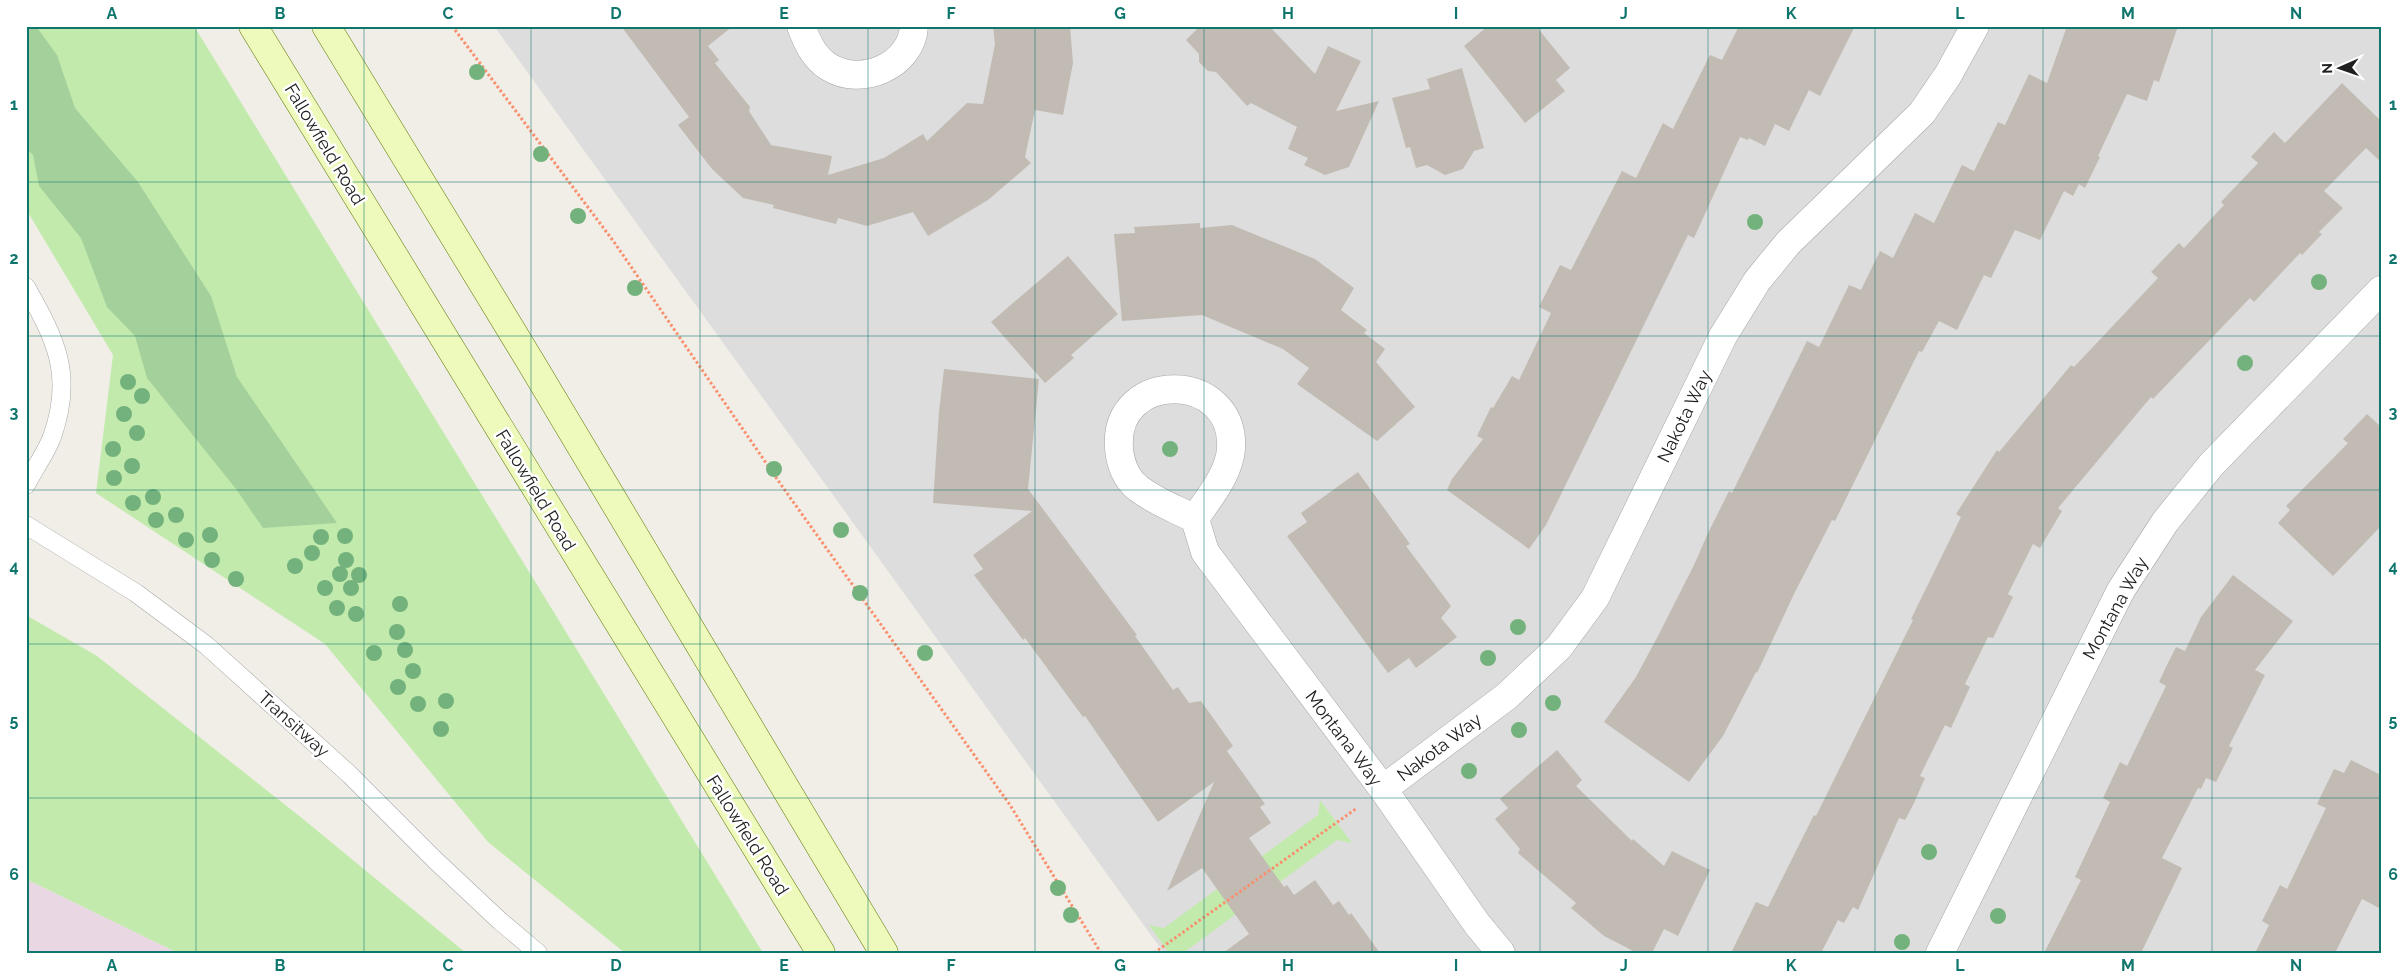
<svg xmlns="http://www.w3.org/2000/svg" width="2407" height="979" font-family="Raleway,sans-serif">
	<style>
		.residential { fill: #dedddd }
		.industrial { fill: #e9d8e4 }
		.grass { fill: #c3eaad }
		.forest { fill: #a4d09b }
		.building { fill: #c1bbb3 }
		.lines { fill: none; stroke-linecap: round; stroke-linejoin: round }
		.service-casing { stroke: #a7a7a7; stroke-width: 19 }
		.minor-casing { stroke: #a7a7a7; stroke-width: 29 }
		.secondary-casing { stroke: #5d7905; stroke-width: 29 }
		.path { stroke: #fa8f6e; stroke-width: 3; stroke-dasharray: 2.5 2.5; stroke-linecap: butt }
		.service { stroke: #fff; stroke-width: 18 }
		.minor { stroke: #fff; stroke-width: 28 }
		.secondary { stroke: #eefabb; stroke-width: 28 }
		.tree { fill: #73b27c }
		.grid { fill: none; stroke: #0f766e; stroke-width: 1; stroke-opacity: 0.55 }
		.labels { text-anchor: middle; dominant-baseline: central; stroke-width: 5; stroke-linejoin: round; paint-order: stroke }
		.street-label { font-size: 18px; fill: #202020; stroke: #fff }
		.neatline { fill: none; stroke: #0f766e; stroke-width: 2 }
		.grid-label { font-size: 16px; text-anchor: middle; font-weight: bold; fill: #0f766e }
	</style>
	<rect width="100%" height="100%" fill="#f0eee6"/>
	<path class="residential" d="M 494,26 L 2381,26 L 2381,953 L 1164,953 Z"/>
	<path class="industrial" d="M 26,879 L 178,953 L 26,953 Z"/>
	<path class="grass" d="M 26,26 L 194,26 L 763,953 L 625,953 L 488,842 L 325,644 L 96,493 L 113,355 L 26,209 Z
		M 26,615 L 97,656 L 303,819 L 466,953 L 178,953 L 26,879 Z
		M 1320,800 L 1352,843 L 1337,840 L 1183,953 L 1169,953 L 1149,925 L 1164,928 L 1318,815 Z"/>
	<path class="forest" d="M 26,26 L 36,26 L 57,55 L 75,108 L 138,182 L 211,296 L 237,377 L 337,523 L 263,528 L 236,489 L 147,378 L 135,336 L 107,307 L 81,238 L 39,186 L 33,155 L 26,148 Z"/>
	<path class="building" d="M 621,26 L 733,26 L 708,46 L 719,60 L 715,63 L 750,107 L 749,111 L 771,145 L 832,156 L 828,175 L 884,158 L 923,134 L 927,141 L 967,103 L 983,104 L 995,44 L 993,26 L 1070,26 L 1073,63 L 1063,115 L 1035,110 L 1025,157 L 1031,163 L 988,200 L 928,236 L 913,212 L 867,226 L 838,218 L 836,224 L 773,208 L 774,205 L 743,198 L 712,169 L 678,125 L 689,117 Z
		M 1200,26 L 1269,26 L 1315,74 L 1328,46 L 1361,61 L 1336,111 L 1379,101 L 1349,167 L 1325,175 L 1304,165 L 1308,158 L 1288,149 L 1297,127 L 1251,103 L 1247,106 L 1216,72 L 1208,71 L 1199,62 L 1199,54 L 1186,40 Z
		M 1488,26 L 1536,26 L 1570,68 L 1556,80 L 1565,91 L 1525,123 L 1464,46 Z
		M 1739,26 L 1855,26 L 1820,96 L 1809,90 L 1789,131 L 1775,124 L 1765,146 L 1749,138 L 1748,140 L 1740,137 L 1694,238 L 1688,235 L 1546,525 L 1529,549 L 1447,490 L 1452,479 L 1483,439 L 1477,436 L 1491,407 L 1493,408 L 1512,376 L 1519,380 L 1551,313 L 1539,307 L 1560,265 L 1571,270 L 1622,171 L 1636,178 L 1663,123 L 1673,129 L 1710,55 L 1722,60 Z
		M 2067,26 L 2178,26 L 2159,82 L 2154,80 L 2147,101 L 2127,94 L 2098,156 L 2100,157 L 2085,188 L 2079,184 L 2073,196 L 2064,191 L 2040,240 L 2015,230 L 1991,278 L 1984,275 L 1957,330 L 1939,321 L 1922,352 L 1919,351 L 1835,521 L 1832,520 L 1794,594 L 1757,673 L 1756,672 L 1723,736 L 1689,782 L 1604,722 L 1636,677 L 1659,634 L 1694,565 L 1708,533 L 1729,491 L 1732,493 L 1807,341 L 1819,347 L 1849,285 L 1861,290 L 1880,251 L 1893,258 L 1915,213 L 1934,223 L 1962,165 L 1974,171 L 1998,122 L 2005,125 L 2029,74 L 2047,83 Z
		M 1462,68 L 1484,148 L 1474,151 L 1463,169 L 1445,175 L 1427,165 L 1416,168 L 1410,147 L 1406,148 L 1392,98 L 1430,89 L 1427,79 Z
		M 2342,83 L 2381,121 L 2381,162 L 2366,148 L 2324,191 L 2343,208 L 2319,232 L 2322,234 L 2302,255 L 2300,253 L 2254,302 L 2250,298 L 2153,399 L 2151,397 L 2058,508 L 2062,511 L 2040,548 L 2033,544 L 2008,594 L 2013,597 L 1993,638 L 1988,637 L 1965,684 L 1970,687 L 1951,728 L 1945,725 L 1920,776 L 1925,778 L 1914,803 L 1905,820 L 1899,818 L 1858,910 L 1853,907 L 1844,923 L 1838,920 L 1821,953 L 1731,953 L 1756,902 L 1768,907 L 1814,815 L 1816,816 L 1913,620 L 1911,619 L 1961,517 L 1956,514 L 1997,450 L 1999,452 L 2071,365 L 2074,367 L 2158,278 L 2151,272 L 2179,243 L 2184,248 L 2224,205 L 2221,202 L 2258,163 L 2251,157 L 2274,132 L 2285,143 Z
		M 1200,223 L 1200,228 L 1232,225 L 1315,259 L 1354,288 L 1341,310 L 1367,330 L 1364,333 L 1385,349 L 1376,362 L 1415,407 L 1377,441 L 1297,384 L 1309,368 L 1283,349 L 1202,315 L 1122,321 L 1114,234 L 1135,233 L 1134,227 Z
		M 1068,256 L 1118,314 L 1071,355 L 1074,358 L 1045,383 L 991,322 Z
		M 944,369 L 1039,379 L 1028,489 L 1137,635 L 1135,636 L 1173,690 L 1178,687 L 1189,703 L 1201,701 L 1233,746 L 1227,751 L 1265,804 L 1260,807 L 1271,823 L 1249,838 L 1284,887 L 1287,885 L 1294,895 L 1315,880 L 1333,905 L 1339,901 L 1349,915 L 1351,913 L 1380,953 L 1223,953 L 1249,934 L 1202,868 L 1167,891 L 1214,782 L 1158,822 L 1085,716 L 1083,717 L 1025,638 L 1023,640 L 974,575 L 983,569 L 973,555 L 1032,511 L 933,503 L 939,411 Z
		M 2367,414 L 2381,427 L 2381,526 L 2333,576 L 2278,523 L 2290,510 L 2286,506 L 2348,443 L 2343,439 Z
		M 1358,472 L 1410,544 L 1406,546 L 1451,606 L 1441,618 L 1457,637 L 1416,668 L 1409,658 L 1388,673 L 1287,536 L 1307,522 L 1301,513 Z
		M 2233,575 L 2293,621 L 2255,670 L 2265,675 L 2229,746 L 2233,748 L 2216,782 L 2206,778 L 2201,789 L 2198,788 L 2162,858 L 2182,868 L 2141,953 L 2044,953 L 2081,880 L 2075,877 L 2110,802 L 2103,798 L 2120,762 L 2127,766 L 2166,686 L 2159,682 L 2167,665 L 2176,647 L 2185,651 L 2201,617 Z
		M 1557,750 L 1582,780 L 1576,786 L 1632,841 L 1633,839 L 1664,866 L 1672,851 L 1710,870 L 1678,936 L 1664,929 L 1652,953 L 1637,953 L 1604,936 L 1571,908 L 1576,903 L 1518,853 L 1520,849 L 1495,819 L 1508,808 L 1500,799 Z
		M 2351,760 L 2381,775 L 2381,909 L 2362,899 L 2335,953 L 2255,953 L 2269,925 L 2262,921 L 2280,885 L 2287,889 L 2326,808 L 2317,804 L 2334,769 L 2344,773 Z"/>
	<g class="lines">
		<g class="service-casing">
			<path id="service" d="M 26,287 C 56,340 74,375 52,437 C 46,453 34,469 26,485
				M 26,525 L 136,593 L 206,645 L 350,775 L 435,860 L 500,921 L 538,953"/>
		</g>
		<g class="minor-casing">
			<path id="minor" d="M 801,26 C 807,42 814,58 829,67 C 861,87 912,66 914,26
				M 1195,519 C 1208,498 1229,475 1231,449 C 1236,370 1113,369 1119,448 C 1120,463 1126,479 1138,488 C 1154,501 1176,509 1195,519 L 1205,552 L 1383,789 L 1477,924 L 1501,953
				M 1383,789 L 1507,696 L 1559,647 L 1595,598 L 1723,336 L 1757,281 L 1788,243 L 1922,113 L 1948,75 L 1975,26
				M 1940,953 L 2121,590 L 2165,522 L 2211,465 L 2381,290"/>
		</g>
		<g class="secondary-casing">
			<path id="secondary" d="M 253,26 L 821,953
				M 326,26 L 530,361 L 884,953"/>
		</g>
		<path class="path" d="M 452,26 L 614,242 L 784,489 L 1010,805 L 1101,953
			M 1154,953 L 1357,808"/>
		<use href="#service" class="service"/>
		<use href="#minor" class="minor"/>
		<use href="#secondary" class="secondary"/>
	</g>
	<g class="tree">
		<circle cx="477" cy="72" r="8"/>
		<circle cx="541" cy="154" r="8"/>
		<circle cx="578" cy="216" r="8"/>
		<circle cx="1755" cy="222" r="8"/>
		<circle cx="2319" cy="282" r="8"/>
		<circle cx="635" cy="288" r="8"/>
		<circle cx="2245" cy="363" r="8"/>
		<circle cx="128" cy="382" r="8"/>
		<circle cx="142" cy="396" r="8"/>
		<circle cx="124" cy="414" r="8"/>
		<circle cx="137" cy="433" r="8"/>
		<circle cx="113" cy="449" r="8"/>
		<circle cx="1170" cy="449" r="8"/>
		<circle cx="132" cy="466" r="8"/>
		<circle cx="774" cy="469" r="8"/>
		<circle cx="114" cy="478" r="8"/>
		<circle cx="153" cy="497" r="8"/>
		<circle cx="133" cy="503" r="8"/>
		<circle cx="176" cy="515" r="8"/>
		<circle cx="156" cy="520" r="8"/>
		<circle cx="841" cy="530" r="8"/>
		<circle cx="210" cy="535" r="8"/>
		<circle cx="345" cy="536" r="8"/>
		<circle cx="321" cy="537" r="8"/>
		<circle cx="186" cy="540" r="8"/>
		<circle cx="312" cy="553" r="8"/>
		<circle cx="212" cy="560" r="8"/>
		<circle cx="346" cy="560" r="8"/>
		<circle cx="295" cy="566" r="8"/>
		<circle cx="340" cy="574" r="8"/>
		<circle cx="359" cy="575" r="8"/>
		<circle cx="236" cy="579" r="8"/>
		<circle cx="325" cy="588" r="8"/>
		<circle cx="351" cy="588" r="8"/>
		<circle cx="860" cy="593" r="8"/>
		<circle cx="400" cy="604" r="8"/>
		<circle cx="337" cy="608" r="8"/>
		<circle cx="356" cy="614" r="8"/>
		<circle cx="1518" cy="627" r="8"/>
		<circle cx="397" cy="632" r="8"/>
		<circle cx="405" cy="650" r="8"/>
		<circle cx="374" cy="653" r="8"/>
		<circle cx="925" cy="653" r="8"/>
		<circle cx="1488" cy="658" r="8"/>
		<circle cx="413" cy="671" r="8"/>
		<circle cx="398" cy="687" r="8"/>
		<circle cx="446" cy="701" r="8"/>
		<circle cx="1553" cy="703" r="8"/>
		<circle cx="418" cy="704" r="8"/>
		<circle cx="441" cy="729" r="8"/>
		<circle cx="1519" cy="730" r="8"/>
		<circle cx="1469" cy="771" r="8"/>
		<circle cx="1929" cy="852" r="8"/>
		<circle cx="1058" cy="888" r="8"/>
		<circle cx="1071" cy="915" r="8"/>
		<circle cx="1998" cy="916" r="8"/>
		<circle cx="1902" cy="942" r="8"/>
	</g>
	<path class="grid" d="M 196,26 L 196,953M 364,26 L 364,953M 531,26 L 531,953M 700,26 L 700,953M 868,26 L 868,953M 1035,26 L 1035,953M 1204,26 L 1204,953M 1372,26 L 1372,953M 1540,26 L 1540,953M 1708,26 L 1708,953M 1875,26 L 1875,953M 2043,26 L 2043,953M 2212,26 L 2212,953M 26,182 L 2381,182M 26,336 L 2381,336M 26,490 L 2381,490M 26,644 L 2381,644M 26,798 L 2381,798"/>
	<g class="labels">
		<g class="street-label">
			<text transform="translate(325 144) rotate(59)">Fallowfield Road</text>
			<text transform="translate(1684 416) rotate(-64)">Nakota Way</text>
			<text transform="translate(536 490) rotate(59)">Fallowfield Road</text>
			<text transform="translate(2115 608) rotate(-61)">Montana Way</text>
			<text transform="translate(294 724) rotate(42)">Transitway</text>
			<text transform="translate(1344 738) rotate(53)">Montana Way</text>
			<text transform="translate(1439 747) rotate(-37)">Nakota Way</text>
			<text transform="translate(748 835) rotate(58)">Fallowfield Road</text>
		</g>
	</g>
	<rect width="2407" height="979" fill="none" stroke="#ffffff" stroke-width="55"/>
	<g transform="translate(2340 68) rotate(268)" stroke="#ffffff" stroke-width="4" paint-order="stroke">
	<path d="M0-4L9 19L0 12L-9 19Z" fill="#202020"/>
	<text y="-8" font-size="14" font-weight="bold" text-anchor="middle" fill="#202020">N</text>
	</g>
	<rect x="28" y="28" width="2352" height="924" class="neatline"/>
	<g class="grid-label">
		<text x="112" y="19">A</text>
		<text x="280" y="19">B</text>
		<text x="448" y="19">C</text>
		<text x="616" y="19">D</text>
		<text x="784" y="19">E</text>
		<text x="951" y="19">F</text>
		<text x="1120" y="19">G</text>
		<text x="1288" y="19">H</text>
		<text x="1456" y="19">I</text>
		<text x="1624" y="19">J</text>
		<text x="1791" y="19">K</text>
		<text x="1960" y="19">L</text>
		<text x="2128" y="19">M</text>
		<text x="2296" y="19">N</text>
		<text x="14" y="110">1</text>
		<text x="2393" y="110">1</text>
		<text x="14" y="264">2</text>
		<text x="2393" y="264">2</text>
		<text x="14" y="418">3</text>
		<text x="2393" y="418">3</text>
		<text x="14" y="572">4</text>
		<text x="2393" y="572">4</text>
		<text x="14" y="726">5</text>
		<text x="2393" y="726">5</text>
		<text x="14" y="880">6</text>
		<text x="2393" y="880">6</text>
		<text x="112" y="971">A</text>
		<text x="280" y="971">B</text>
		<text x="448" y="971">C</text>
		<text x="616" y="971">D</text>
		<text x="784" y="971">E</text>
		<text x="951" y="971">F</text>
		<text x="1120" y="971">G</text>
		<text x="1288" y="971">H</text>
		<text x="1456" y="971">I</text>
		<text x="1624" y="971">J</text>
		<text x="1791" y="971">K</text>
		<text x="1960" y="971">L</text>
		<text x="2128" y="971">M</text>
		<text x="2296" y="971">N</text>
	</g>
</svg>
